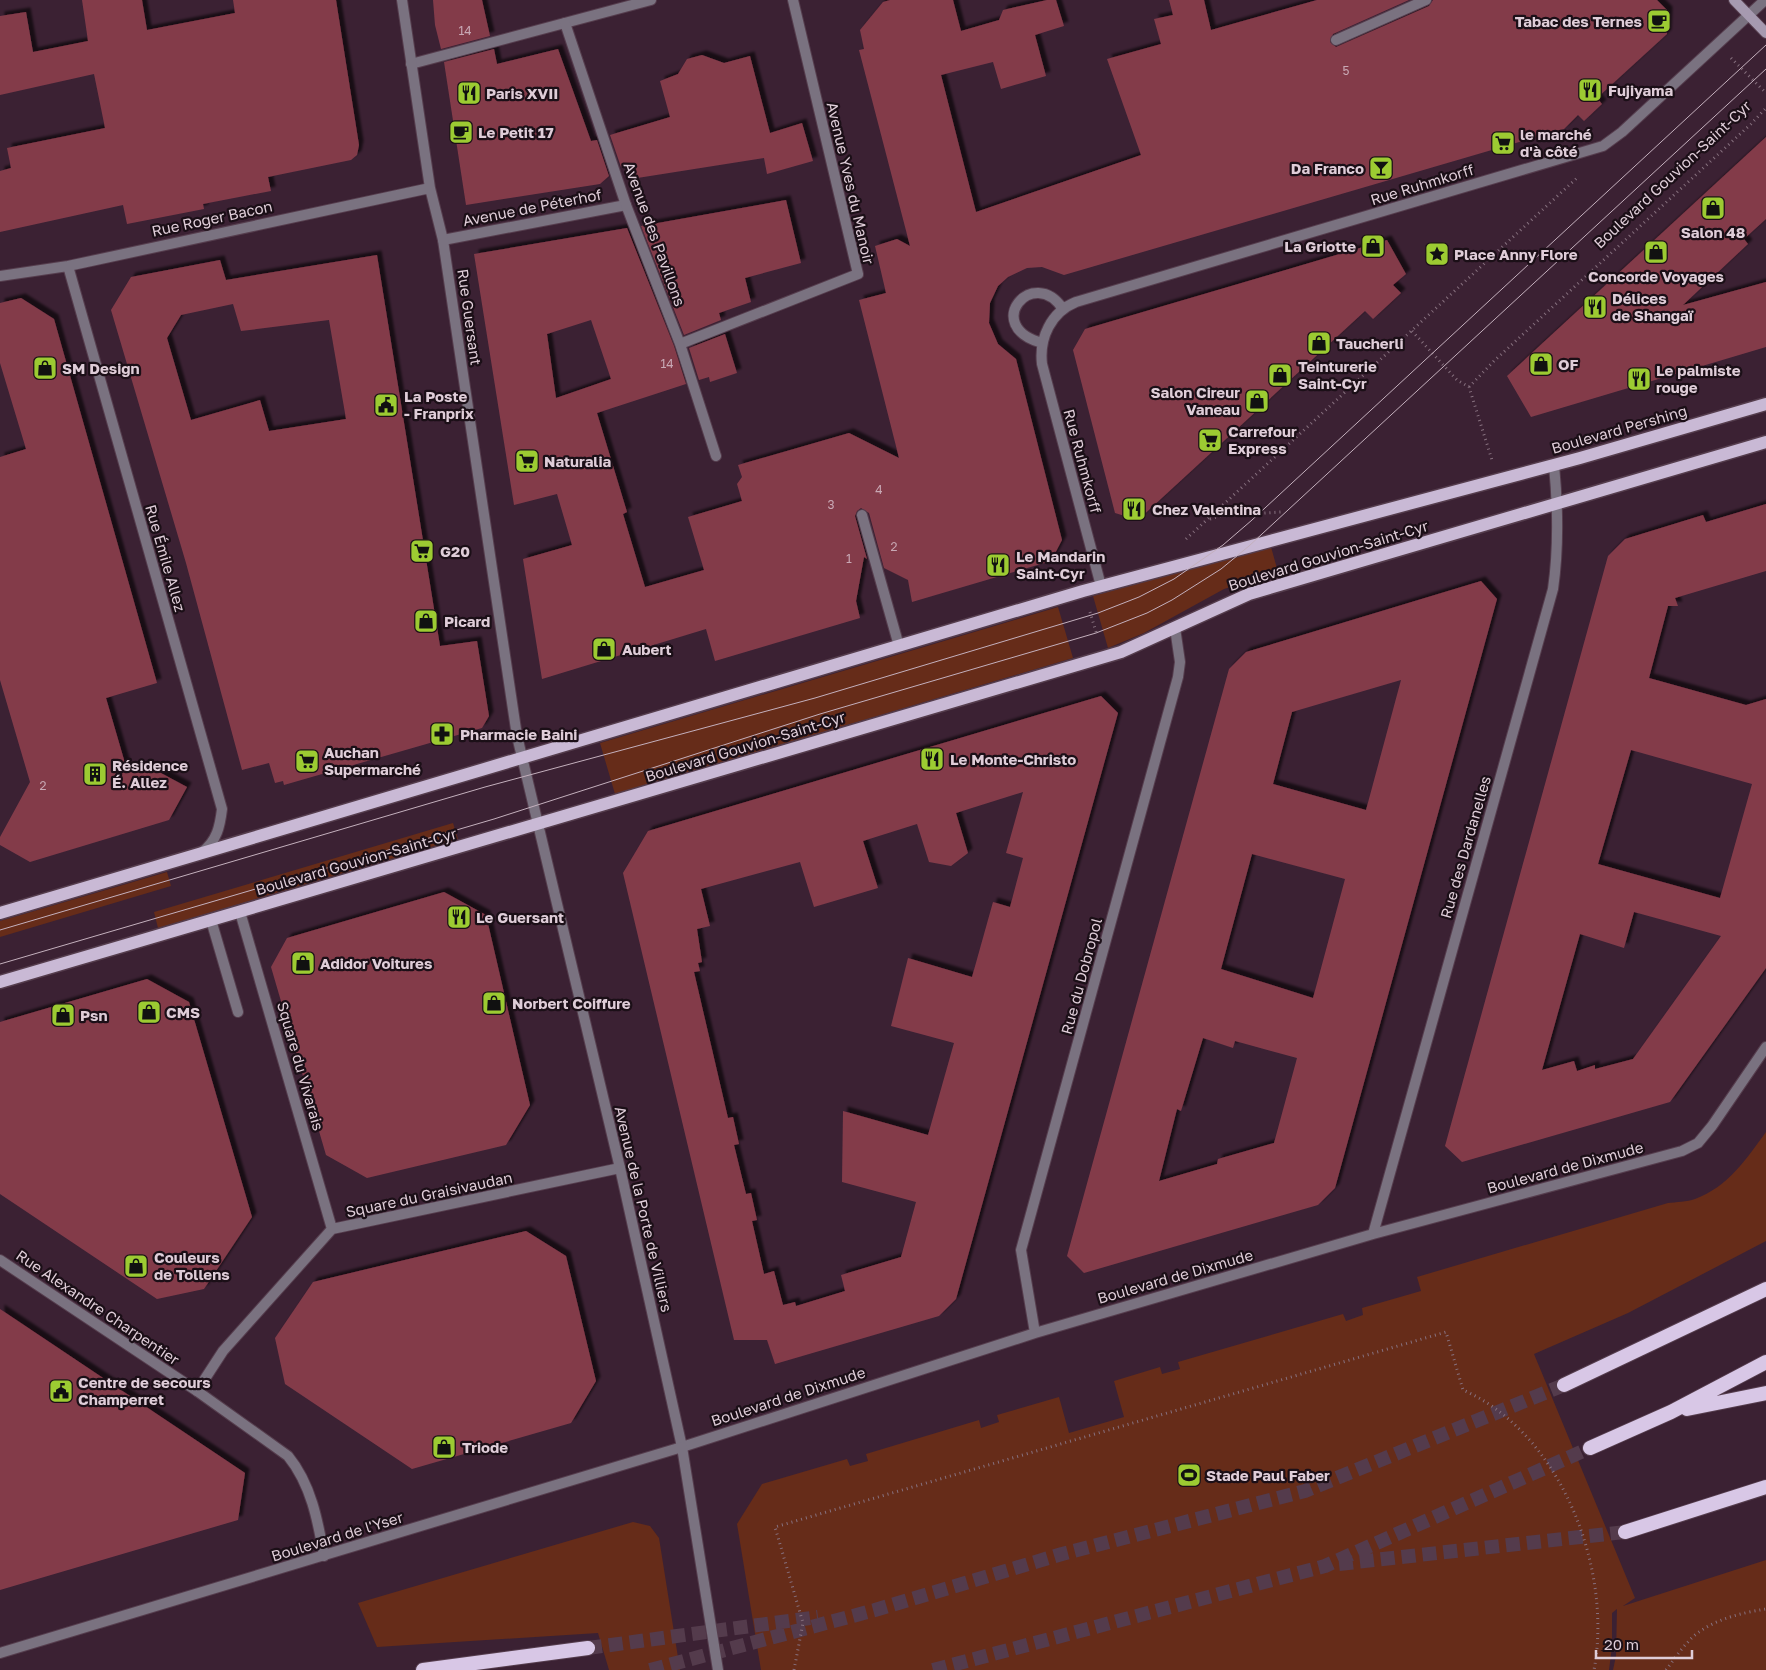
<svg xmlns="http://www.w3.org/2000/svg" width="1766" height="1670" font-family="'Golos Text',sans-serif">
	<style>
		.green { fill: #662c19 }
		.building { fill: #833b4a; fill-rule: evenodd; filter: url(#shadow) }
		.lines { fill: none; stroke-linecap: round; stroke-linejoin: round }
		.trunk-tunnel { stroke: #543b4c; stroke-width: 14; stroke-dasharray: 14 7; stroke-linecap: butt }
		.service-casing { stroke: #553d4d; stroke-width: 12 }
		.pedestrian-casing { stroke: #553d4d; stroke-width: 12 }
		.minor-casing { stroke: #553d4d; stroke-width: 12 }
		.tertiary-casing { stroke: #553d4d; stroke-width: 12 }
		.secondary-casing { stroke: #553d4d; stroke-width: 12 }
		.primary-casing { stroke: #553d4d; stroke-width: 15 }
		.trunk-casing { stroke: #553d4d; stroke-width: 16 }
		.path { stroke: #87717f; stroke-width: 3; stroke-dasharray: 1 4; stroke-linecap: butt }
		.service { stroke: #7a7280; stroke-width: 10 }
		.pedestrian { stroke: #7a7280; stroke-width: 10 }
		.minor { stroke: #7a7280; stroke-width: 10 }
		.tertiary { stroke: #7a7280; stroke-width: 10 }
		.secondary { stroke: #a69ab0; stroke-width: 10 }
		.primary { stroke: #c9b9d5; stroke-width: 12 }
		.trunk { stroke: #d8c7e6; stroke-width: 14 }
		.tram { stroke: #c4b0bd; stroke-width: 1 }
		.labels { text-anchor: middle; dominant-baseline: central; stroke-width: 4.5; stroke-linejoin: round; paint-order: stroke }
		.number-label { font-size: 12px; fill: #c8a8b4 }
		.poi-label { font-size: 15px; font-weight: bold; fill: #dfcdd8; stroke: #1b0f17; text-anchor: start }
		.street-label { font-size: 15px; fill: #dfcdd8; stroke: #1b0f17 }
	</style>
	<defs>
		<filter id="shadow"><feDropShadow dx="4.5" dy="-4.5" stdDeviation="1" flood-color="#0009"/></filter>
	</defs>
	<rect width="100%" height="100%" fill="#3b2133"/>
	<path class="green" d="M 1271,547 L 1278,572 L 1224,589 L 1144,633 L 1108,648 L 1093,596 Z
		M 1058,607 L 1073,658 L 615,794 L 600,743 Z
		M 453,823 L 458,839 L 158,928 L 154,912 Z
		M 167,872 L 171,886 L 0,937 L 0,921 Z
		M 1766,1132 L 1766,1241 L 1628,1313 L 1534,1354 L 1635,1598 L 1623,1606 L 1766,1560 L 1766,1670 L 1613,1670 L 1616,1656 L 1617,1609 L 1612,1613 L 1612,1647 L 1609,1670 L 761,1670 L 737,1524 L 762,1484 L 847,1459 L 850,1466 L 868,1461 L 866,1454 L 979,1420 L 981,1428 L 999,1422 L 997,1415 L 1059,1397 L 1069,1433 L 1124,1417 L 1114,1381 L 1160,1367 L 1162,1374 L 1180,1369 L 1178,1362 L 1343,1314 L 1346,1321 L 1363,1315 L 1362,1308 L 1421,1291 L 1417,1277 L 1668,1203 C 1676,1202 1687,1202 1695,1199 C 1728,1187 1747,1158 1766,1132 Z
		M 633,1522 L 650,1526 L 659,1538 L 680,1670 L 609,1670 L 598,1633 L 377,1647 L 358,1603 Z"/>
	<path class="building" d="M 82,0 L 142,0 L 147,30 L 235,13 L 233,0 L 336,0 L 359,145 L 357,155 L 351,160 L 268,177 L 271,191 L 203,204 L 204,209 L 127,224 L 123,205 L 0,232 L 0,171 L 11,168 L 7,148 L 105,128 L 94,74 L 0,95 L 0,16 L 26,12 L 33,52 L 88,41 Z
		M 433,0 L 482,0 L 490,36 L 441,49 L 435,25 Z
		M 890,0 L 953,0 L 961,31 L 999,20 L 1003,10 L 1047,0 L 1056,0 L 1064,26 L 1035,35 L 1046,76 L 1001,89 L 993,62 L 941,75 L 976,212 L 1141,155 L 1107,59 L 1161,44 L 1154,19 L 1173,15 L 1169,0 L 1204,0 L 1211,30 L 1317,0 L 1409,0 L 1333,34 L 1330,42 L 1336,47 L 1429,6 L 1433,0 L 1657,0 L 1668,11 L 1667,34 L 1597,98 L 1602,104 L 1584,121 L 1578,115 L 1564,129 L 1064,275 L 1042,267 L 1027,268 L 1008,277 L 998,286 L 990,303 L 989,323 L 998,344 L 1016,359 L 1062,540 L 1051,561 L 912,602 L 908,580 L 884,568 L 869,513 L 861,508 L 857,511 L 855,516 L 867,559 L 864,557 L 856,601 L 860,618 L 715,661 L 706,629 L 542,679 L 523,559 L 572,545 L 557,494 L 514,505 L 474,254 L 627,228 L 674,346 L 686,384 L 597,413 L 627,512 L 623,514 L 645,587 L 704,570 L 688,517 L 742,501 L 737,484 L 742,477 L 738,465 L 849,433 L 899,458 L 859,300 L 886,293 L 875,246 L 897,239 L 910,246 L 859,50 L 864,49 L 860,30 L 883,2 ZM 591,320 L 611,379 L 556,398 L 547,334 Z
		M 494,49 L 497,64 L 558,49 L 591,141 L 597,140 L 609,176 L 600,184 L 466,205 L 444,62 Z
		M 702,55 L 724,63 L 750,56 L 770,133 L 802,123 L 813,161 L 767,174 L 764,158 L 631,179 L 625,163 L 621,167 L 610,135 L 670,117 L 660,81 L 678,74 L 687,59 Z
		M 1766,137 L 1766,219 L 1744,239 L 1748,244 L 1683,305 L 1766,282 L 1766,347 L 1531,417 L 1507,376 Z
		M 786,200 L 801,263 L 745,278 L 751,302 L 719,313 L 721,320 L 684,335 L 641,226 Z
		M 1387,240 L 1406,274 L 1393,285 L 1401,293 L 1373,319 L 1365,311 L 1138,520 L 1115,513 L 1073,350 L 1085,329 Z
		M 377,255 L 440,646 L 477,641 L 489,716 L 482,728 L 284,785 L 283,781 L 275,783 L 269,763 L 242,770 L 186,563 L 111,310 L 131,277 L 220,260 L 226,280 ZM 233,304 L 241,331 L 329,320 L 346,419 L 269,431 L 260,400 L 191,420 L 167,338 L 181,315 Z
		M 21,298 L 54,319 L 157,683 L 106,698 L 127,770 L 146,765 L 187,787 L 169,820 L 30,862 L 0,845 L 0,837 L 30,782 L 0,680 L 0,457 L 26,449 L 0,363 L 0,303 Z
		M 725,334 L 737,373 L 710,382 L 709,377 L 699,380 L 689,348 Z
		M 1766,504 L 1766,571 L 1675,598 L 1678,606 L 1668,606 L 1649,678 L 1746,705 L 1766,699 L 1766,968 L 1670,1102 L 1462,1162 L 1445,1146 L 1608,556 L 1625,539 L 1703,515 L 1706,522 ZM 1631,750 L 1752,784 L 1720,898 L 1598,864 ZM 1634,912 L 1721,936 L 1633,1059 L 1595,1069 L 1595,1065 L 1577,1071 L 1574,1061 L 1542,1070 L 1580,934 L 1624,948 Z
		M 1481,581 L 1497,599 L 1335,1188 L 1318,1205 L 1084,1273 L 1067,1256 L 1229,669 L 1246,652 ZM 1401,680 L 1366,810 L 1273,784 L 1292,712 ZM 1252,854 L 1345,879 L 1313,998 L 1221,969 ZM 1203,1038 L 1233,1048 L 1235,1041 L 1297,1058 L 1274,1143 L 1218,1159 L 1217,1164 L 1159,1181 L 1177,1109 L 1181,1111 Z
		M 1101,696 L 1118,713 L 956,1299 L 939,1316 L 775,1364 L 767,1340 L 734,1340 L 623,873 L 648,831 ZM 1023,792 L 1006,853 L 1023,858 L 1010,907 L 993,902 L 972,977 L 908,958 L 891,1026 L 954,1043 L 928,1135 L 843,1111 L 842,1182 L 916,1202 L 901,1257 L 841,1275 L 845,1291 L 796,1306 L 795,1302 L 783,1305 L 774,1271 L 764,1274 L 752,1221 L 757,1220 L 751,1193 L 746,1194 L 734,1145 L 739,1144 L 733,1117 L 728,1118 L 694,972 L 700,971 L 698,963 L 702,962 L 697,929 L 710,926 L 701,889 L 800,862 L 814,907 L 878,888 L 863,841 L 917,824 L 929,862 L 951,866 L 968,853 L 956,813 Z
		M 444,892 L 486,915 L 530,1105 L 506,1145 L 367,1178 L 326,1155 L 271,967 L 287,938 Z
		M 147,979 L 189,1002 L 252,1217 L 204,1289 L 157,1299 L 0,1194 L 0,1022 Z
		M 526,1231 L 566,1256 L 596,1381 L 571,1423 L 412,1469 L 285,1384 L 275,1338 L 313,1282 Z
		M 0,1309 L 245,1473 L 238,1520 L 0,1590 Z"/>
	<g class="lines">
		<path class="trunk-tunnel" d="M 1339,1564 L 1625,1532
			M 588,1648 L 818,1617
			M 650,1670 L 875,1610 L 1062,1554 L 1305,1491 L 1564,1385
			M 933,1670 L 1325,1566 L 1590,1448"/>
		<g class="service-casing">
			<path id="service" d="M 411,64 L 651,0
				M 240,912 L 332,1229
				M 211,920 L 238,1012
				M 197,1391 L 223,1351 L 332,1229 L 620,1168"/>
		</g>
		<g class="pedestrian-casing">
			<path id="pedestrian" d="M 443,240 L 626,205
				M 862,515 L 899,646"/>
		</g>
		<g class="minor-casing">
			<path id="minor" d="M 402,0 L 430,188 L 443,240 L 517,736 L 620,1168 L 682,1447 L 1035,1333 L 1373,1234 L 1682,1151 L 1698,1143 L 1712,1126 L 1766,1047
				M 565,23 L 626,205 L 680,344 L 716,456
				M 1336,40 L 1426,0
				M 68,266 L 222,809 C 220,826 217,841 202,852
				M 0,276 L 68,266 L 430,188
				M 1042,343 C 981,326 1033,264 1063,309
				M 680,344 L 858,274 L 793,0
				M 1101,586 L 1042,364 C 1039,338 1051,312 1076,302 L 1603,146 L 1622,132 L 1765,0
				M 1373,1234 L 1553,589 C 1559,547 1558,507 1554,465
				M 0,1260 L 197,1391 L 288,1456 C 311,1484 318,1521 324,1556
				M 1035,1333 L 1021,1250 L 1178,677 L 1180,662 L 1175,628"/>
		</g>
		<g class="tertiary-casing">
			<path id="tertiary" d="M 0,1653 L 682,1447 L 718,1670"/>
		</g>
		<g class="secondary-casing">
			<path id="secondary" d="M 1734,0 L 1766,33"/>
		</g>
		<g class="primary-casing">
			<path id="primary" d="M 0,913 L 1083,591 L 1580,458 L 1766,404
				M 0,982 L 1121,652 L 1249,594 L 1766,442"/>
		</g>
		<g class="trunk-casing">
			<path id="trunk" d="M 1564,1385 L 1766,1289
				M 1687,1409 L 1766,1393
				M 1590,1448 L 1671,1412 L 1766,1362
				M 1625,1532 L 1766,1487
				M 423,1670 L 588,1648"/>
		</g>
		<path class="path" d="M 1731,58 L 1766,93
			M 1412,331 L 1457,380 L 1469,387 L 1492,460
			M 1469,387 L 1494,361 L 1751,124 L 1766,108
			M 1210,519 L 1220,516 L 1281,512
			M 1186,539 L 1578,177
			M 1090,612 L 1097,635
			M 794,1670 L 803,1623 L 775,1527 L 1446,1332 L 1463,1390 C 1561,1433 1613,1569 1594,1670
			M 1666,1670 C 1673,1661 1680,1650 1688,1642 C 1706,1621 1740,1613 1766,1609"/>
		<use href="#service" class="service"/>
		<use href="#pedestrian" class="pedestrian"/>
		<use href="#minor" class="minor"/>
		<use href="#tertiary" class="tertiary"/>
		<use href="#secondary" class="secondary"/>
		<use href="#primary" class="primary"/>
		<use href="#trunk" class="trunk"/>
		<path class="tram" d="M 0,930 L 485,787 L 815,698 L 1098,613 L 1139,597 L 1174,579 L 1223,545 L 1252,520 L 1766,45
			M 0,964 L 494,819 L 820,714 L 1096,633 L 1147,613 L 1172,600 L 1221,569 L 1249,546 L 1766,69"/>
	</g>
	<defs>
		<g id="cafe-square" transform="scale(1.25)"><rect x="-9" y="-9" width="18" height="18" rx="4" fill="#9ccb32" stroke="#1b0f17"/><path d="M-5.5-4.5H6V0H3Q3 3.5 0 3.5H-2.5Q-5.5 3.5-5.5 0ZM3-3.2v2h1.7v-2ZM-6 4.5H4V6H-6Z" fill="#111"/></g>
		<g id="restaurant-square" transform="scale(1.25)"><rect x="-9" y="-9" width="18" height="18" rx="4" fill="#9ccb32" stroke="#1b0f17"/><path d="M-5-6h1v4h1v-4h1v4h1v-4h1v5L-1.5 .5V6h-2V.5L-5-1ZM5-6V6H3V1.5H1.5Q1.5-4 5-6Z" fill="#111"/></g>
		<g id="supermarket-square" transform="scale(1.25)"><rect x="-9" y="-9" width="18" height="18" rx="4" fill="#9ccb32" stroke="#1b0f17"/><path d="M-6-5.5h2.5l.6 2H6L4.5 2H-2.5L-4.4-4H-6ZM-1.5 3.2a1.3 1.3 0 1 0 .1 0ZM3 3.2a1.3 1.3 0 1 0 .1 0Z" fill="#111"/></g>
		<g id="bar-square" transform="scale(1.25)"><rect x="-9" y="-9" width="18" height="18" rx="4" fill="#9ccb32" stroke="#1b0f17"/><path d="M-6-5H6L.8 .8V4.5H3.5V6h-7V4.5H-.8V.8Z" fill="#111"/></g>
		<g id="shop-square" transform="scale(1.25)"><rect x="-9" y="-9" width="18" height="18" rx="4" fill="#9ccb32" stroke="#1b0f17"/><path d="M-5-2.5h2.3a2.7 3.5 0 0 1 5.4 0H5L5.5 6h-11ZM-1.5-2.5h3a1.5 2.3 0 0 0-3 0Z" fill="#111"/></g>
		<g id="sight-square" transform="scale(1.25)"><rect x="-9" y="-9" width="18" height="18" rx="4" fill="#9ccb32" stroke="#1b0f17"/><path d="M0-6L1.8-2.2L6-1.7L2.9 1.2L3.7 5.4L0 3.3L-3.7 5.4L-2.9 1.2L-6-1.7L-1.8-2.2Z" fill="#111"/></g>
		<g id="civic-square" transform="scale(1.25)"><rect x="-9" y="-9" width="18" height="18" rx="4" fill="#9ccb32" stroke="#1b0f17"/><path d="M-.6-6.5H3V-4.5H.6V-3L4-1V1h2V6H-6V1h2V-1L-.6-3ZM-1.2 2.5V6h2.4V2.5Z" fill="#111"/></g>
		<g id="pharmacy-square" transform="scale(1.25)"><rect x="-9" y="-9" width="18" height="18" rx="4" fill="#9ccb32" stroke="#1b0f17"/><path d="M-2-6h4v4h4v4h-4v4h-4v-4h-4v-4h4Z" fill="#111"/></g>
		<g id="building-square" transform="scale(1.25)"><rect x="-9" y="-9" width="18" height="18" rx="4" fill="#9ccb32" stroke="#1b0f17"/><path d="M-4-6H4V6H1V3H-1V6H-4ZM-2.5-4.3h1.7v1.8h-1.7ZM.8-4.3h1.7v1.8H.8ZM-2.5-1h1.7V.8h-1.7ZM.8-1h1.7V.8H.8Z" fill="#111"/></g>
		<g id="stadium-square" transform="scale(1.25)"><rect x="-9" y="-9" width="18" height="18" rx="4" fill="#9ccb32" stroke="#1b0f17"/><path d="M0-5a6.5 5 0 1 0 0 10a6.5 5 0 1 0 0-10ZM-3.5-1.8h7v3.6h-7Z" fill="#111"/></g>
	</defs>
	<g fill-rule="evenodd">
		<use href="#cafe-square" x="1659" y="21"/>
		<use href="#restaurant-square" x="1590" y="90"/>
		<use href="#restaurant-square" x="469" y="93"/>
		<use href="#cafe-square" x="461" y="132"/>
		<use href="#supermarket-square" x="1503" y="143"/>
		<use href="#bar-square" x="1381" y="168"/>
		<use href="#shop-square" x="1713" y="208"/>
		<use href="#shop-square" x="1373" y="246"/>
		<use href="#shop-square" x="1656" y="252"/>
		<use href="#sight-square" x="1437" y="254"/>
		<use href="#restaurant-square" x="1595" y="307"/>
		<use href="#shop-square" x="1319" y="343"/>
		<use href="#shop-square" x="1541" y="364"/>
		<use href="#shop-square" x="45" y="368"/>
		<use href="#shop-square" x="1280" y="375"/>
		<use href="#restaurant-square" x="1639" y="379"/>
		<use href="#shop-square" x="1257" y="401"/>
		<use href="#civic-square" x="386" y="405"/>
		<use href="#supermarket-square" x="1210" y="440"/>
		<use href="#supermarket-square" x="527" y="461"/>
		<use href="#restaurant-square" x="1134" y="509"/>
		<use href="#supermarket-square" x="422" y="551"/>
		<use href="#restaurant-square" x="998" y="565"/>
		<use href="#shop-square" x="426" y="621"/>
		<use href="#shop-square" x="604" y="649"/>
		<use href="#pharmacy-square" x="442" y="734"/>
		<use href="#restaurant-square" x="932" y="759"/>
		<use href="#supermarket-square" x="307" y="761"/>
		<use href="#building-square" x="95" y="774"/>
		<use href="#restaurant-square" x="459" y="917"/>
		<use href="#shop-square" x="303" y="963"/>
		<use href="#shop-square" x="494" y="1003"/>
		<use href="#shop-square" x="149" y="1012"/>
		<use href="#shop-square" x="63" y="1015"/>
		<use href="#shop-square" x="136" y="1266"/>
		<use href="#civic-square" x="61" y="1391"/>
		<use href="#shop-square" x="444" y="1447"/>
		<use href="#stadium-square" x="1189" y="1475"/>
	</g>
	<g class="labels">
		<g class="number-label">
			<text x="465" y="30">14</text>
			<text x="1346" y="70">5</text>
			<text x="667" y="363">14</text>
			<text x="879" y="489">4</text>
			<text x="831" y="504">3</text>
			<text x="894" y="546">2</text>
			<text x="849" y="558">1</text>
			<text x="43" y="785">2</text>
		</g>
		<g class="poi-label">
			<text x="1642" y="21" text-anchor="end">Tabac des Ternes</text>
			<text x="1608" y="90">Fujiyama</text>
			<text x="486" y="93">Paris XVII</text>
			<text x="478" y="132">Le Petit 17</text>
			<text x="1520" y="134">le marché<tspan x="1520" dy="17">d'à côté</tspan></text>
			<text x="1364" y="168" text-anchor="end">Da Franco</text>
			<text x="1713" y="232" text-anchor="middle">Salon 48</text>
			<text x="1356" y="246" text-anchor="end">La Griotte</text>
			<text x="1454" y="254">Place Anny Flore</text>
			<text x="1656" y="276" text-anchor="middle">Concorde Voyages</text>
			<text x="1612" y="298">Délices<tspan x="1612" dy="17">de Shangaï</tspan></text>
			<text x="1336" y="343">Taucherli</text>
			<text x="1558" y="364">OF</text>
			<text x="1298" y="366">Teinturerie<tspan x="1298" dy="17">Saint-Cyr</tspan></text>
			<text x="62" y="368">SM Design</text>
			<text x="1656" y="370">Le palmiste<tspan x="1656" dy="17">rouge</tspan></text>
			<text x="1240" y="392" text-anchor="end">Salon Cireur<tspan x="1240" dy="17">Vaneau</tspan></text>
			<text x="404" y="396">La Poste<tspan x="404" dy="17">- Franprix</tspan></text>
			<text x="1228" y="431">Carrefour<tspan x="1228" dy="17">Express</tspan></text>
			<text x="544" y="461">Naturalia</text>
			<text x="1152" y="509">Chez Valentina</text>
			<text x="440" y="551">G20</text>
			<text x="1016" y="556">Le Mandarin<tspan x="1016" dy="17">Saint-Cyr</tspan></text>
			<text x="444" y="621">Picard</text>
			<text x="622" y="649">Aubert</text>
			<text x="460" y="734">Pharmacie Baini</text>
			<text x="324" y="752">Auchan<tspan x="324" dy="17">Supermarché</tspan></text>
			<text x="950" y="759">Le Monte-Christo</text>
			<text x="112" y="765">Résidence<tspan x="112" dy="17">É. Allez</tspan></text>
			<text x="476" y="917">Le Guersant</text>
			<text x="320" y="963">Adidor Voitures</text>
			<text x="512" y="1003">Norbert Coiffure</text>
			<text x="166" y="1012">CMS</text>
			<text x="80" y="1015">Psn</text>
			<text x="154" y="1257">Couleurs<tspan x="154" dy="17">de Tollens</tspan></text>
			<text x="78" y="1382">Centre de secours<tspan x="78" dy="17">Champerret</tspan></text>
			<text x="462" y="1447">Triode</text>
			<text x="1206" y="1475">Stade Paul Faber</text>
		</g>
		<g class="street-label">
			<text transform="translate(1672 174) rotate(-43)">Boulevard Gouvion-Saint-Cyr</text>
			<text transform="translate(851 183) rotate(77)">Avenue Yves du Manoir</text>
			<text transform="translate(1422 184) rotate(-17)">Rue Ruhmkorff</text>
			<text transform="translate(532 207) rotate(-11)">Avenue de Péterhof</text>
			<text transform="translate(212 218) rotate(-12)">Rue Roger Bacon</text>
			<text transform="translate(655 234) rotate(70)">Avenue des Pavillons</text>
			<text transform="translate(470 317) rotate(82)">Rue Guersant</text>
			<text transform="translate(1619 429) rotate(-16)">Boulevard Pershing</text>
			<text transform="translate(1083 461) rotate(75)">Rue Ruhmkorff</text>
			<text transform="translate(1328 555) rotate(-17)">Boulevard Gouvion-Saint-Cyr</text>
			<text transform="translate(166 558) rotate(74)">Rue Émile Allez</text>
			<text transform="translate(745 746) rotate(-17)">Boulevard Gouvion-Saint-Cyr</text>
			<text transform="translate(1465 847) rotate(-74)">Rue des Dardanelles</text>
			<text transform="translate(356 861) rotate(-16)">Boulevard Gouvion-Saint-Cyr</text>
			<text transform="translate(1081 976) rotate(-75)">Rue du Dobropol</text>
			<text transform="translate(301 1066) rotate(74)">Square du Vivarais</text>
			<text transform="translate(1565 1167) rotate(-15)">Boulevard de Dixmude</text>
			<text transform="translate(429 1194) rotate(-12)">Square du Graisivaudan</text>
			<text transform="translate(644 1209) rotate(77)">Avenue de la Porte de Villiers</text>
			<text transform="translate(1175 1276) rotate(-16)">Boulevard de Dixmude</text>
			<text transform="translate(98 1307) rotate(34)">Rue Alexandre Charpentier</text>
			<text transform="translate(788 1396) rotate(-18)">Boulevard de Dixmude</text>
			<text transform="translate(337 1536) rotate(-17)">Boulevard de l'Yser</text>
		</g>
	</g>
	<path d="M1596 1650v8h96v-8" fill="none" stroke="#dfcdd8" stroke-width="2.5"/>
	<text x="1604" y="1650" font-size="15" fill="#dfcdd8" stroke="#1b0f17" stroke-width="4" paint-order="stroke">20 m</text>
</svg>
